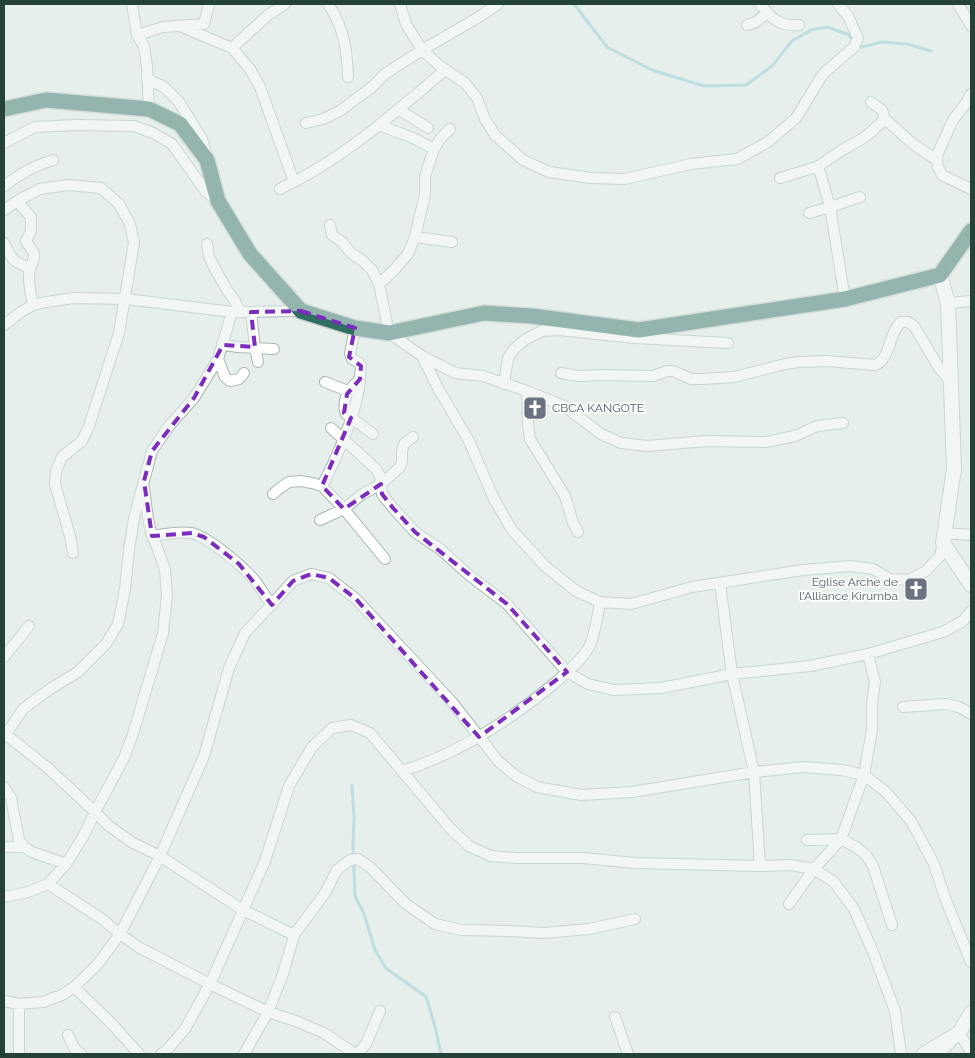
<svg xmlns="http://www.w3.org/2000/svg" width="975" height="1058" font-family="Raleway,sans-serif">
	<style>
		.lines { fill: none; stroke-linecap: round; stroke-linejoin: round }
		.stream { stroke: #8ec9d4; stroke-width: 3 }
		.street-casing { stroke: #a8b8b2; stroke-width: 12 }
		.secondary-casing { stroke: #a4bbb3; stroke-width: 16 }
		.highway-casing { stroke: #c2cac8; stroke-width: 18 }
		.street { stroke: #fff; stroke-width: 10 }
		.secondary { stroke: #fff; stroke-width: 14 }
		.highway { stroke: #2f6f62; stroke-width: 15 }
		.marked { fill: none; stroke: #7b2cbf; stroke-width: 4; stroke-dasharray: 10 6; stroke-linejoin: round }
		.labels { text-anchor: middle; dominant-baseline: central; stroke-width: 4; stroke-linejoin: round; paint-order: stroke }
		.worship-label { font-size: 12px; fill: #5b616d; stroke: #f7fbf9; text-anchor: start }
	</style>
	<rect width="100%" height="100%" fill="#e6efeb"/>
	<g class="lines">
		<path class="stream" d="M 574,4 L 607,47 L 652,70 L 704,86 L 746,85 L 772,66 L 792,41 L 811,30 L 827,27 L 847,34 L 862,47 L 882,42 L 907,44 L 931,51
			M 352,785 L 354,817 L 353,844 L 355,896 L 364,914 L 375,950 L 386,968 L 426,997 L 435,1026 L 441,1054"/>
		<g class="street-casing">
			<path id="street" d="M 132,4 L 137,35 L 144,46 L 147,67 L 149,109
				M 328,4 C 344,27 347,50 348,77
				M 400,4 L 406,24 L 422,50 L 440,66 L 465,83 L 477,98 L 485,119 L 495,135 L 523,160 L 549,172 L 591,178 L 624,179 L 691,164 L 737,159 L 768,142 L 796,118 L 823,74 L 854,47 L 858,38 L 848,16 L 838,4
				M 760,4 C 771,18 780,27 799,25
				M 958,4 L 971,26
				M 747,25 L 756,22 L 767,13
				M 180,26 L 232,48 L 250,69 L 260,87 L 294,182
				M 137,35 L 163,27 L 204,24 L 209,4
				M 232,48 L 268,15 L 285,4
				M 147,79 L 164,87 L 179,102 L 202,139 L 206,154
				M 971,94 L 966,103 L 953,120 L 938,153 L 937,160 L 938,167 L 942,175 L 971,189
				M 871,102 L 882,110 L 885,119 L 913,144 L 937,160
				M 398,109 L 428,128
				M 306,123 L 323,119 L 340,111 L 373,86 L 385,74 L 422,50 L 479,17 L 498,4
				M 379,125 L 413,138 L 434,149
				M 4,143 L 35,127 L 77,125 L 134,126 L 153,133 L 172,144 L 206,192 L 218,201
				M 817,167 L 842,150 L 862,139 L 871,132 L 885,119
				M 780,178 L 813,168 L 817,167 L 820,172 L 830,207 L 845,299
				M 4,186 C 18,175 36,165 53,160
				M 280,189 C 342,160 394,113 445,70
				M 17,201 L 31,217 L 31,231 L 26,241 C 28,246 32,248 34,254 C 35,262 31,262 30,269 C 27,279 31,295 33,305
				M 4,210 L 17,201 L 40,189 L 68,185 L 101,188 L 119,204 L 130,224 L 134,243 L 119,333 L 89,426 L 82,441 L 62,457 L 56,471 L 55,484 L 70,536 L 73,553
				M 809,213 L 830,207 L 860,197
				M 330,225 L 332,235 L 342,242 L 351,253 L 363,261 L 372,270 L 379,284 L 389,333 L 422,356 L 439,390 L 469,441 L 494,499 L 512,530 L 545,566 L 576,591 L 600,602 L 631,604 L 692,587 L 803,570 L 851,566 L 873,569 L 890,579 L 909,580 L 926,571 L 940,556 L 943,543
				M 415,237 L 452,242
				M 4,243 C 14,260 9,260 30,268
				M 207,244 L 209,257 L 215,269 L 227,290 L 235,301 L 240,312
				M 379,284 L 395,269 L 408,254 L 415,237 L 425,194 L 425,177 L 428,167 L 434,149 L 440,139 L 450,129
				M 948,303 L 971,301
				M 251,312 L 255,348 L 258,362
				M 4,325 L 21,312 L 33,305 L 46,302 L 74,298 L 126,299 L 232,312 L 301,311
				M 223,345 L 238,347 L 274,349
				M 422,356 L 455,373 L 483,376 L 527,391 L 564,406 L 601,434 L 621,443 L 647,446 L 706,441 L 766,442 L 795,436 L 817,426 L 843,423
				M 218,359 L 225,377 L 230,381 L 239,379 L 244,373
				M 561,373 L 578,376 L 602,375 L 653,376 L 667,371 L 673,371 L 691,379 L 703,379 L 734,377 L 785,364 L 799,362 L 826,361 L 875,365 C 891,359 888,334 901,322 L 908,322 L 914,326 L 939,368 L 951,382
				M 360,379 C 349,389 341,399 346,414 L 373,434
				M 325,382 L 348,391
				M 504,384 L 508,358 L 514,349 L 526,339 L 542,331 L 559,330 L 635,338 L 728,343
				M 527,391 L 528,425 L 530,439 L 565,496 L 573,523 L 578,532
				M 331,428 L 376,469 L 380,476 L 382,494 L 393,508 L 415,532 L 440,549 L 469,575 L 507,604 L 567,672 L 588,684 L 614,690 L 661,688 L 732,674 L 810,666 L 868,654 L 943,632 L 963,621 L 971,611
				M 322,486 C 337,457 351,426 358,394 C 360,385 360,375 361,366 L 358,362 L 352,359 L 350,354 L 355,328
				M 273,494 L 280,488 L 289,482 L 300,481 L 312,483 L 322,486 L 344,509 L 385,559
				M 320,520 L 344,509 L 361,495 L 381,484 L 400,467 L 402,461 L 402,451 L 404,444 L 413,437
				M 944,533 L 971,535
				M 152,536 C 165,534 179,531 191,533 C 208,536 246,569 256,582 C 262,590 266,598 272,605
				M 720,583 L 732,674 L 754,772 L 760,866
				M 4,657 L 29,626
				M 903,707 L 945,704 L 959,707 L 971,714
				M 4,733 L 48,768 L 95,812 L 109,826 L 133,843 L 160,856 L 243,910 L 294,935
				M 4,737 L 23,709 L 50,689 L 78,672 L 106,644 L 118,624 L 125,589 L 129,550 L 134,518 L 152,451 L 169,426 L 194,398 L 218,359 L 232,312
				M 402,771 C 458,754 510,720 555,683 C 567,672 581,661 589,647 C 594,639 598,613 600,602
				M 4,787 L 11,798 L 19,840 L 24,847 L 32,852 L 66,864
				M 807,840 L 841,839 L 856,847 L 866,855 L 873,866 L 892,925
				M 4,847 L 24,847
				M 48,884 L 102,919 L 120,934 L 140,948 L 210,984 L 268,1012 L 293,1020 L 324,1033 L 355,1054
				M 4,897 L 28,892 L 48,884 L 66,864 L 83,837 L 95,812 L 124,758 L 133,734 L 163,633 L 167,595 L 165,570 L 157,547 L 152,536 L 148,519 L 144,488
				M 789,904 L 814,869 L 841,839 L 864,775 L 872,730 L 872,702 L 875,682 L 868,654
				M 74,987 L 113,1025 L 139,1054
				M 4,1001 L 19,1004 L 43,1002 L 62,995 L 74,987 L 97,965 L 120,934 L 160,856 L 204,756 L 229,668 L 245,633 L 293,581 L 311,574 L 329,578 L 356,599 L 452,702 L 499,762 L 516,776 L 537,787 L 581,795 L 632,792 L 754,772 L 804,767 L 842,770 L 864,775 L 886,792 L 911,821 L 934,864 L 945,898 L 971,962
				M 615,1017 L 628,1054
				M 68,1035 L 75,1049 L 81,1054
				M 19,1054 L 19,1004
				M 161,1054 L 166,1051 L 185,1029 L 210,984 L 265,861 L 289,786 L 312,747 L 332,728 L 351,725 L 370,733 L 450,828 L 469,846 L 491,856 L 517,858 L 583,858 L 635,863 L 760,866 L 790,865 L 814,869 L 834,882 L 854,909 L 873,952 L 895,1011 L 901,1054
				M 244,1054 L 268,1012 L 283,974 L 294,935 L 325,893 L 337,870 L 350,860 L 358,859 L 370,867 L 406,904 L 435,924 L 462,930 L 509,931 L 544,933 L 589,929 L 635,919
				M 357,1054 L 366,1044 L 380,1011
				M 940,1054 L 959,1033 L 971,1052"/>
		</g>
		<g class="secondary-casing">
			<path id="secondary" d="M 940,275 L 948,303 L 954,469 L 943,543 L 971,585
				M 924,1054 L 959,1033 L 971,1013"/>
		</g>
		<g class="highway-casing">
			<path id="highway" d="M 4,109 L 46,100 L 149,109 L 180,124 L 207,160 L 218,201 L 250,254 L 301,311 L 355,328 L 389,333 L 484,313 L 532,316 L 639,330 L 845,299 L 940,275 L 971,231"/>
		</g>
		<use href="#street" class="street"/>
		<use href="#secondary" class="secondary"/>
		<use href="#highway" class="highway"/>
	</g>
	<path d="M0 0H975V1058H0ZM 301,311 L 355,328 L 349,357 L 361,366 L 360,379 L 347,394 L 344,413 L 351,418 L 322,486 L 344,509 L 381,484 L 382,494 L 393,508 L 415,532 L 507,604 L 567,672 L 479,737 L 356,599 L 329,578 L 311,574 L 293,581 L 272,605 L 239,564 L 204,537 L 192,533 L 152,536 L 144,481 L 152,451 L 194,398 L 223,345 L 255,347 L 251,312 Z" fill="#e6efeb" fill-opacity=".55" fill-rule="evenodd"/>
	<path class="marked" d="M 301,311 L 355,328 L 349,357 L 361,366 L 360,379 L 347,394 L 344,413 L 351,418 L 322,486 L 344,509 L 381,484 L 382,494 L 393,508 L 415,532 L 507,604 L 567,672 L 479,737 L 356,599 L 329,578 L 311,574 L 293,581 L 272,605 L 239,564 L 204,537 L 192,533 L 152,536 L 144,481 L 152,451 L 194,398 L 223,345 L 255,347 L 251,312 Z"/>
	<defs>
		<g id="church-square" transform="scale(1.25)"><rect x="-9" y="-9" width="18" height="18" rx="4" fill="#6b7280" stroke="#f7fbf9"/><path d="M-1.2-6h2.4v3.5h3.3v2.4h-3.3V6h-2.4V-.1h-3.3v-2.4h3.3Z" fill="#fff"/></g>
	</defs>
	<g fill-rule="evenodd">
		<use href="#church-square" x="535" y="408"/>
		<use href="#church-square" x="916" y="589"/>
	</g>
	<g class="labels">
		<g class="worship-label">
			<text x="552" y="408">CBCA KANGOTE</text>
			<text x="898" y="582" text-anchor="end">Eglise Arche de<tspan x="898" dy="14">l'Alliance Kirumba</tspan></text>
		</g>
	</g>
	<rect width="975" height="1058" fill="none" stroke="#24423a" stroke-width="10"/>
</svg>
